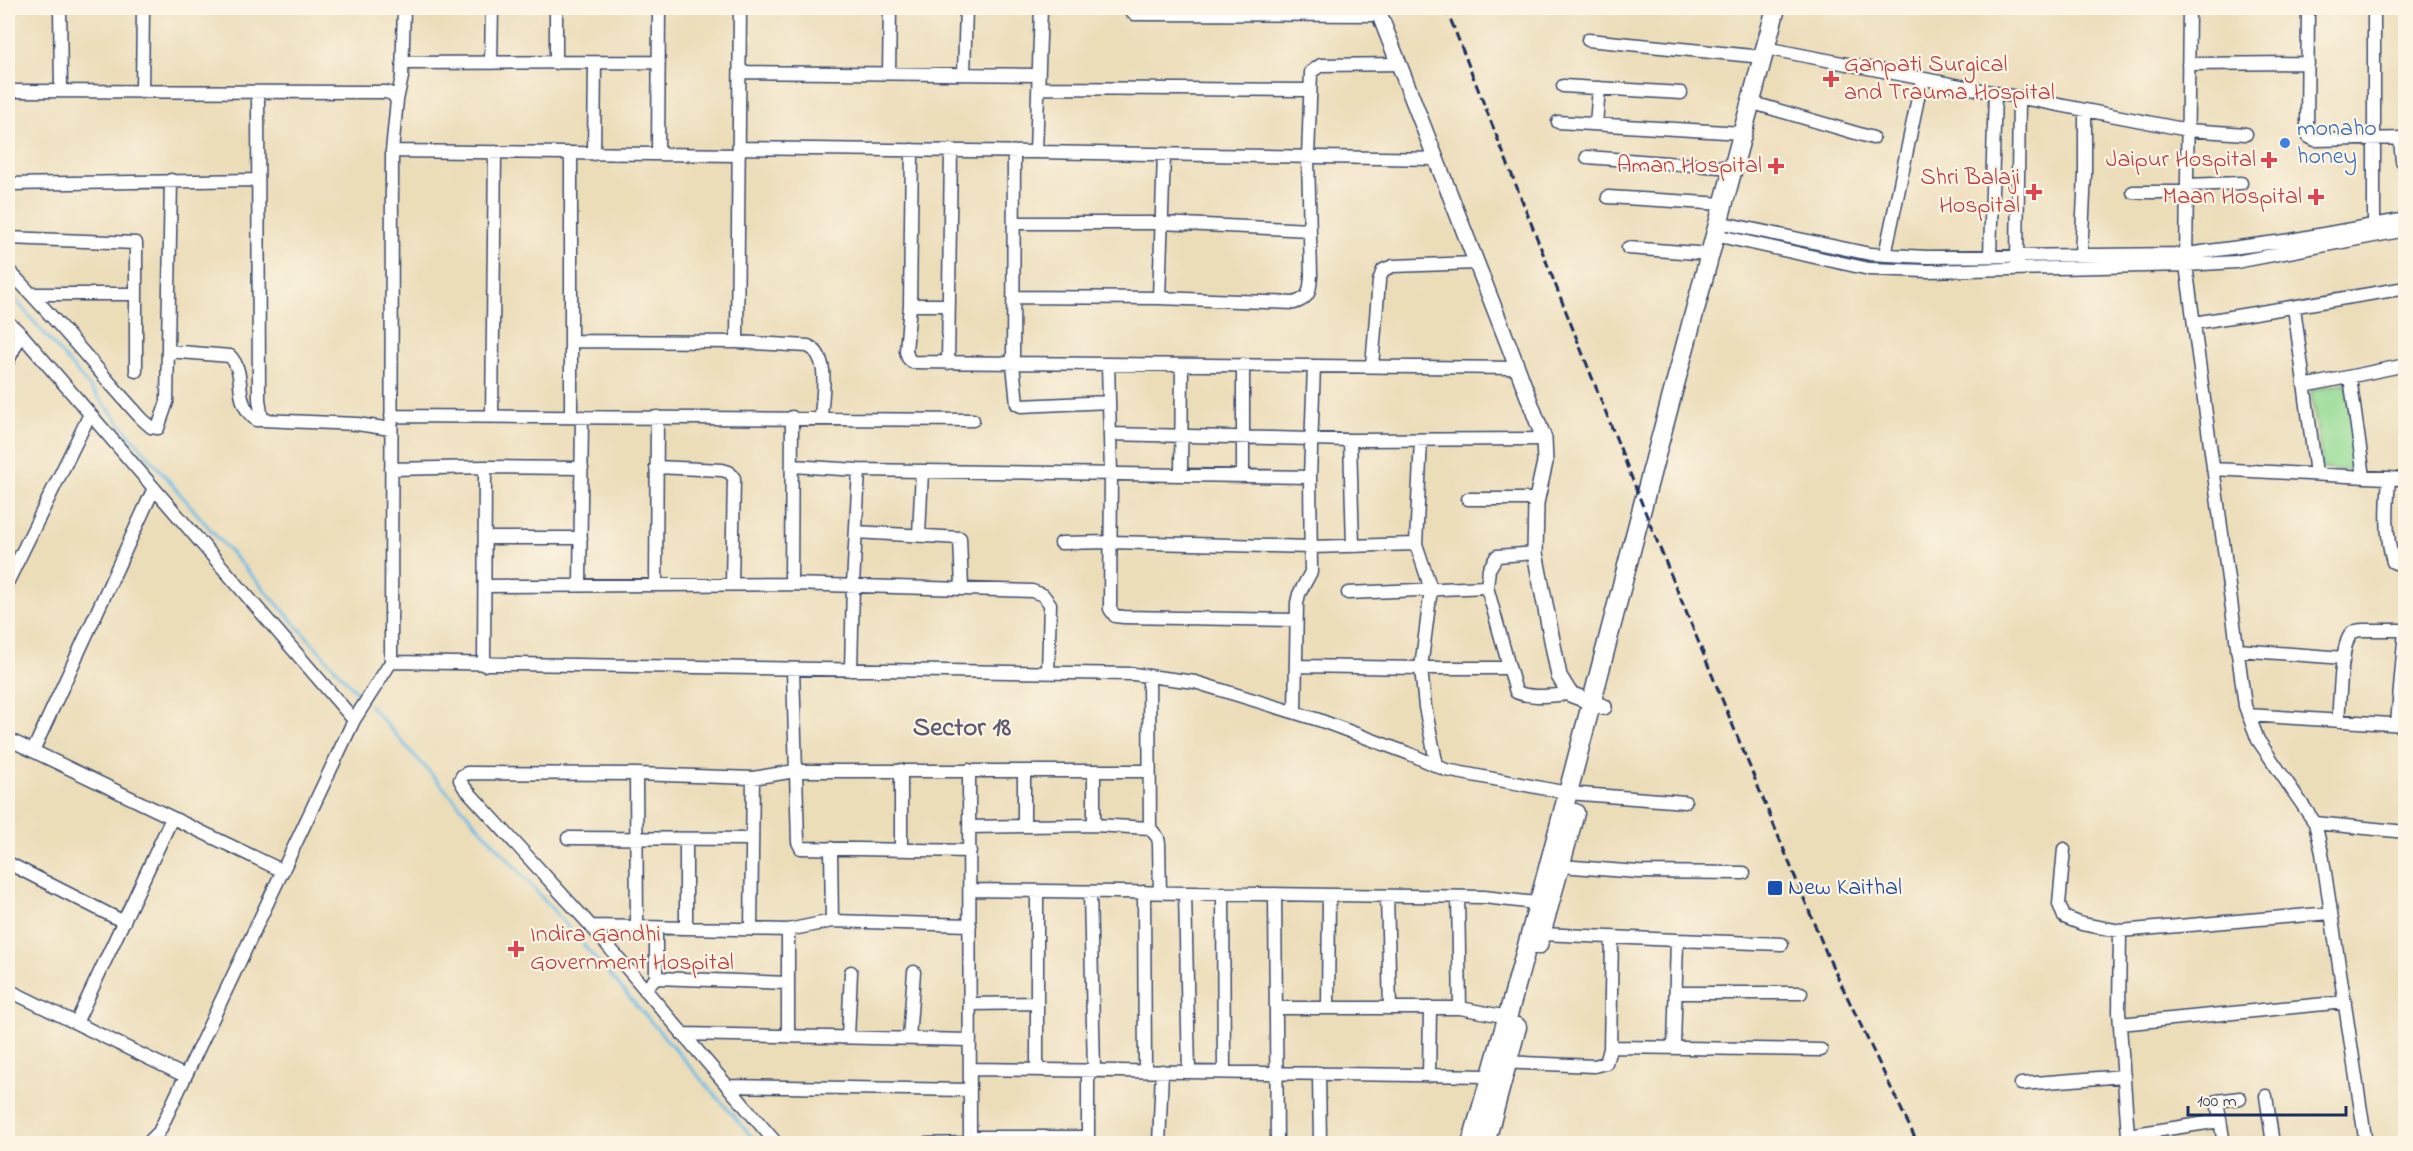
<svg xmlns="http://www.w3.org/2000/svg" width="2413" height="1151" font-family="'Indie Flower',sans-serif">
	<style>
		.green { fill: #94db95; stroke: #58857a; stroke-width: 1.5 }
		.lines { fill: none; stroke-linecap: round; stroke-linejoin: round }
		.stream { stroke: #6bbce6; stroke-width: 3 }
		.minor-casing { stroke: #3a496c; stroke-width: 15 }
		.tertiary-casing { stroke: #3a496c; stroke-width: 18 }
		.secondary-casing { stroke: #3a496c; stroke-width: 21 }
		.minor { stroke: #fff; stroke-width: 12 }
		.tertiary { stroke: #fff; stroke-width: 15 }
		.secondary { stroke: #fff; stroke-width: 18 }
		.rail { stroke: #1b2f5e; stroke-width: 3; stroke-dasharray: 9 4.5; stroke-linecap: butt }
		.health-dot { fill: #e0444e; stroke: #fcf5e5; stroke-width: 2 }
		.shop-dot { fill: #3f7fe0; stroke: #fcf5e5; stroke-width: 2 }
		.transit-dot { fill: #1a4fb4; stroke: #fcf5e5; stroke-width: 2 }
		.labels { text-anchor: middle; dominant-baseline: central; stroke-width: 4.5; stroke-linejoin: round; paint-order: stroke }
		.health-label { font-size: 24px; fill: #be3a42; stroke: #fcf5e5; text-anchor: end }
		.shop-label { font-size: 24px; fill: #366cbe; stroke: #fcf5e5; text-anchor: start }
		.transit-label { font-size: 24px; fill: #164399; stroke: #fcf5e5; text-anchor: start }
		.quarter-label { font-size: 27px; font-weight: bold; fill: #5f5a73; stroke: #fcf5e5 }
	</style>
	<rect width="100%" height="100%" fill="#fcf5e5"/>
	<filter id="ink" filterUnits="userSpaceOnUse"><feTurbulence type="fractalNoise" baseFrequency=".0167" numOctaves="2"/><feDisplacementMap in="SourceGraphic" scale="12" xChannelSelector="R" yChannelSelector="G"/><feConvolveMatrix kernelMatrix="1 2 1 2 8 2 1 2 1" color-interpolation-filters="sRGB"/></filter>
	<filter id="wash" filterUnits="userSpaceOnUse"><feTurbulence type="fractalNoise" baseFrequency=".008" numOctaves="4" result="noise"/><feDisplacementMap in="SourceGraphic" scale="24" xChannelSelector="R" yChannelSelector="G"/><feGaussianBlur stdDeviation="1.35" result="paint"/><feColorMatrix in="noise" values="0 0 0 0 0 0 0 0 0 0 0 0 0 0 0 0 0 1.4 0 .05"/><feComposite in="paint" operator="in"/></filter>
	<g filter="url(#wash)">
		<rect width="100%" height="100%" fill="#ecddb9"/>
		<path class="green" d="M 2346,383 L 2360,471 L 2323,469 L 2311,390 Z"/>
		<g class="lines">
			<path class="stream" d="M 8,291 L 216,536 L 362,698
				M 369,705 L 517,869 L 758,1144"/>
		</g>
	</g>
	<g filter="url(#ink)">
		<g class="lines">
			<g class="minor-casing">
				<path id="minor" d="M 60,8 L 61,91
					M 1127,8 L 1134,14 L 1140,14 L 1379,15
					M 2189,8 L 2186,265 L 2245,706 L 2258,740 L 2315,823 L 2322,853 L 2366,1144
					M 2308,8 L 2307,128 L 2309,137 L 2315,140 L 2406,138
					M 2374,8 L 2374,225
					M 1588,40 L 1763,57
					M 1775,50 L 2188,130 L 2246,134
					M 403,63 L 659,62
					M 491,63 L 492,8
					M 556,63 L 556,8
					M 2188,64 L 2308,63
					M 740,72 L 1039,75
					M 889,73 L 890,8
					M 964,74 L 966,8
					M 1563,86 L 1681,93
					M 1039,88 L 1310,90
					M 8,91 L 386,92 L 392,94 L 397,100 L 392,151 L 391,662 L 354,720 L 159,1132 L 147,1144
					M 142,92 L 143,8
					M 397,100 L 402,77 L 404,8
					M 1760,105 L 1873,138
					M 1558,122 L 1742,133
					M 1596,124 L 1599,88
					M 2400,139 L 2402,161 L 2406,165
					M 739,148 L 1036,152 L 1041,8
					M 912,150 L 910,305 L 906,351 L 908,358 L 912,362 L 1517,368
					M 392,151 L 739,155
					M 1014,152 L 1013,364 L 1017,404 L 1021,406 L 1109,402
					M 1036,152 L 1437,159
					M 594,154 L 595,63
					M 658,154 L 659,8
					M 1587,157 L 1733,168
					M 8,184 L 258,180
					M 2187,185 L 2241,183
					M 2133,192 L 2187,192
					M 1608,197 L 1724,204
					M 1718,222 L 1870,254 L 1927,257 L 2187,254 L 2291,240 L 2406,219
					M 1015,223 L 1161,223 L 1310,230
					M 1715,235 L 1869,269 L 1927,271 L 2186,265 L 2236,262 L 2406,230
					M 8,238 L 136,243 L 136,371
					M 1628,248 L 1710,254
					M 1885,255 L 1922,79
					M 1990,255 L 1995,93
					M 2081,255 L 2085,174 L 2085,110
					M 2017,261 L 2019,97
					M 8,270 C 55,317 97,370 142,419 L 151,427 L 158,428 L 167,402 L 171,180
					M 32,294 L 136,294
					M 1013,297 L 1159,298 L 1294,303 C 1310,298 1310,291 1311,275 L 1308,158 L 1311,72 L 1321,65 L 1400,64
					M 1159,298 L 1164,155
					M 910,305 L 949,305
					M 2294,307 L 2316,474
					M 8,322 L 21,334 L 354,720
					M 2194,323 L 2406,288
					M 571,341 L 737,342 L 808,346 C 831,356 822,396 821,417
					M 737,342 L 740,8
					M 168,351 L 230,356 C 248,375 231,400 256,420 L 262,420 L 259,399 L 258,92
					M 8,361 L 21,334
					M 948,363 L 951,150
					M 1108,365 L 1111,474 L 1110,609 L 1115,616 L 1124,617 L 1296,620
					M 1243,365 L 1243,476
					M 1372,366 L 1379,281 L 1383,270 L 1393,266 L 1476,263
					M 2350,377 L 2364,477
					M 2304,386 L 2406,365
					M 391,416 L 973,420
					M 492,416 L 495,152
					M 571,417 L 571,153
					M 262,420 L 357,424 L 391,429
					M 1110,434 L 1350,440 L 1544,439
					M 1350,440 L 1353,546
					M 792,466 L 859,470 L 1310,477
					M 656,467 L 722,470 L 729,472 L 734,478 L 732,584
					M 391,469 L 485,467
					M 2213,469 L 2406,479
					M 1181,475 L 1182,365
					M 2389,478 C 2387,506 2385,535 2393,562 L 2406,567
					M 1468,499 L 1537,499
					M 856,532 L 960,538 L 962,588
					M 919,535 L 922,471
					M 485,538 L 581,538
					M 1061,543 L 1111,542 L 1311,547 L 1416,544
					M 1535,553 L 1497,556 L 1489,569 L 1487,587 L 1516,692 C 1533,699 1552,695 1570,694
					M 8,581 L 90,414
					M 791,584 L 792,417
					M 580,585 L 582,417
					M 656,585 L 657,417
					M 485,586 L 791,584 L 1032,591 L 1043,595 L 1050,604 L 1048,672
					M 1348,593 L 1487,587
					M 2237,650 L 2344,658
					M 391,662 L 1133,674 L 1195,682 L 1319,720 L 1410,754 L 1446,770 L 1568,793 L 1685,802
					M 484,665 L 485,467 L 582,468
					M 1296,666 L 1421,668 L 1431,589 L 1416,544 L 1421,440
					M 793,669 L 798,842 L 801,848 L 970,851
					M 851,670 L 853,585 L 859,470
					M 1149,676 L 1150,828 L 1158,838 L 1159,844 L 1160,893
					M 1295,712 L 1297,603 L 1299,594 L 1311,572 L 1310,477 L 1314,366
					M 2248,715 L 2406,725
					M 2338,721 C 2340,702 2340,650 2350,635 C 2353,631 2358,630 2363,630 L 2406,630
					M 2397,724 L 2405,630
					M 8,739 L 283,871
					M 33,751 L 154,488
					M 1437,766 L 1425,707 L 1421,668 L 1509,668
					M 969,770 L 970,1144
					M 1024,771 L 1024,825
					M 1094,771 L 1094,825
					M 636,774 L 637,927
					M 2315,823 L 2406,832
					M 969,827 L 1094,825 L 1150,828
					M 568,838 L 752,839
					M 831,848 L 832,921 L 970,925
					M 901,849 L 901,770
					M 2064,849 L 2059,904 L 2064,917 L 2082,924 L 2120,931 L 2331,913
					M 8,863 L 124,922
					M 1561,866 L 1638,872 L 1744,873
					M 970,890 L 1484,897 L 1544,904
					M 1037,891 L 1037,1070
					M 1090,892 L 1094,1071
					M 1144,892 L 1145,1071
					M 1185,893 L 1189,1072
					M 1223,893 L 1224,1072
					M 1275,894 L 1277,1144
					M 1387,896 L 1390,1008
					M 1458,897 L 1460,1008
					M 591,926 L 788,930 L 832,921
					M 686,928 L 686,839
					M 751,929 L 753,778
					M 2120,931 L 2119,1012 L 2128,1135 L 2127,1144
					M 1541,934 L 1677,940 L 1674,1047
					M 1677,940 L 1782,944
					M 656,978 L 656,928
					M 8,990 L 185,1076
					M 645,990 L 656,978 L 788,983
					M 1676,993 L 1801,993
					M 970,1004 L 1037,1003
					M 1277,1008 L 1460,1008 L 1508,1017
					M 1328,1008 L 1329,895
					M 76,1023 L 172,818
					M 2120,1024 L 2345,1002
					M 682,1034 L 970,1040
					M 788,1036 L 788,930
					M 848,1037 L 851,972
					M 909,1038 L 914,972
					M 1610,1049 L 1612,938
					M 1501,1062 L 1594,1066 L 1606,1063 L 1610,1049 L 1614,1047 L 1821,1050
					M 970,1069 L 1491,1076
					M 1319,1073 L 1320,1144
					M 1429,1076 L 1430,1008
					M 2021,1084 L 2124,1076
					M 727,1086 L 970,1090
					M 2266,1096 L 2273,1144
					M 2128,1135 L 2220,1121
					M 970,1137 L 1088,1137
					M 777,1144 L 591,926 L 464,787 L 460,780 L 462,776 L 467,773 L 636,774 L 753,778 L 795,771 L 1149,771
					M 924,1144 L 970,1143
					M 1088,1144 L 1088,1070
					M 1159,1144 L 1162,1071
					M 2224,1144 L 2217,1101 L 2240,1098"/>
			</g>
			<g class="tertiary-casing">
				<path id="tertiary" d="M 1377,8 L 1509,346 L 1544,439 L 1545,462 L 1536,503 L 1535,553 L 1559,676 L 1570,694 L 1604,707"/>
			</g>
			<g class="secondary-casing">
				<path id="secondary" d="M 1538,945 L 1575,813
					M 1471,1144 C 1537,920 1593,695 1652,470 C 1693,316 1734,162 1776,8
					M 1485,1144 L 1517,1027"/>
			</g>
			<use href="#minor" class="minor"/>
			<use href="#tertiary" class="tertiary"/>
			<use href="#secondary" class="secondary"/>
			<path class="rail" d="M 1446,8 L 1650,524 L 1828,957 L 1918,1144"/>
		</g>
	</g>
	<g class="health-dot">
		<path d="M1828 70h6v6h6v6h-6v6h-6v-6h-6v-6h6z"/>
		<path d="M2266 151h6v6h6v6h-6v6h-6v-6h-6v-6h6z"/>
		<path d="M1773 157h6v6h6v6h-6v6h-6v-6h-6v-6h6z"/>
		<path d="M2031 183h6v6h6v6h-6v6h-6v-6h-6v-6h6z"/>
		<path d="M2313 188h6v6h6v6h-6v6h-6v-6h-6v-6h6z"/>
		<path d="M513 940h6v6h6v6h-6v6h-6v-6h-6v-6h6z"/>
	</g>
	<circle class="shop-dot" cx="2285" cy="143" r="6"/>
	<rect class="transit-dot" x="1767" y="880" width="16" height="16" rx="3"/>
	<g class="labels">
		<g class="health-label">
			<text x="1844" y="65" text-anchor="start">Ganpati Surgical<tspan x="1844" dy="28">and Trauma Hospital</tspan></text>
			<text x="2256" y="160">Jaipur Hospital</text>
			<text x="1762" y="166">Aman Hospital</text>
			<text x="2020" y="178">Shri Balaji<tspan x="2020" dy="28">Hospital</tspan></text>
			<text x="2302" y="197">Maan Hospital</text>
			<text x="530" y="935" text-anchor="start">Indira Gandhi<tspan x="530" dy="28">Government Hospital</tspan></text>
		</g>
		<g class="shop-label">
			<text x="2297" y="129">monaho<tspan x="2297" dy="28">honey</tspan></text>
		</g>
		<g class="transit-label">
			<text x="1788" y="888">New Kaithal</text>
		</g>
		<g class="quarter-label">
			<text x="962" y="728">Sector 18</text>
		</g>
	</g>
	<rect width="2413" height="1151" fill="none" stroke="#fcf5e5" stroke-width="30"/>
	<path d="M2188 1106v9h158v-9" fill="none" stroke="#1b2f5e" stroke-width="3"/>
	<text x="2197" y="1106" font-size="18" fill="#1b2f5e" stroke="#fcf5e5" stroke-width="4.5" paint-order="stroke">100 m</text>
</svg>
